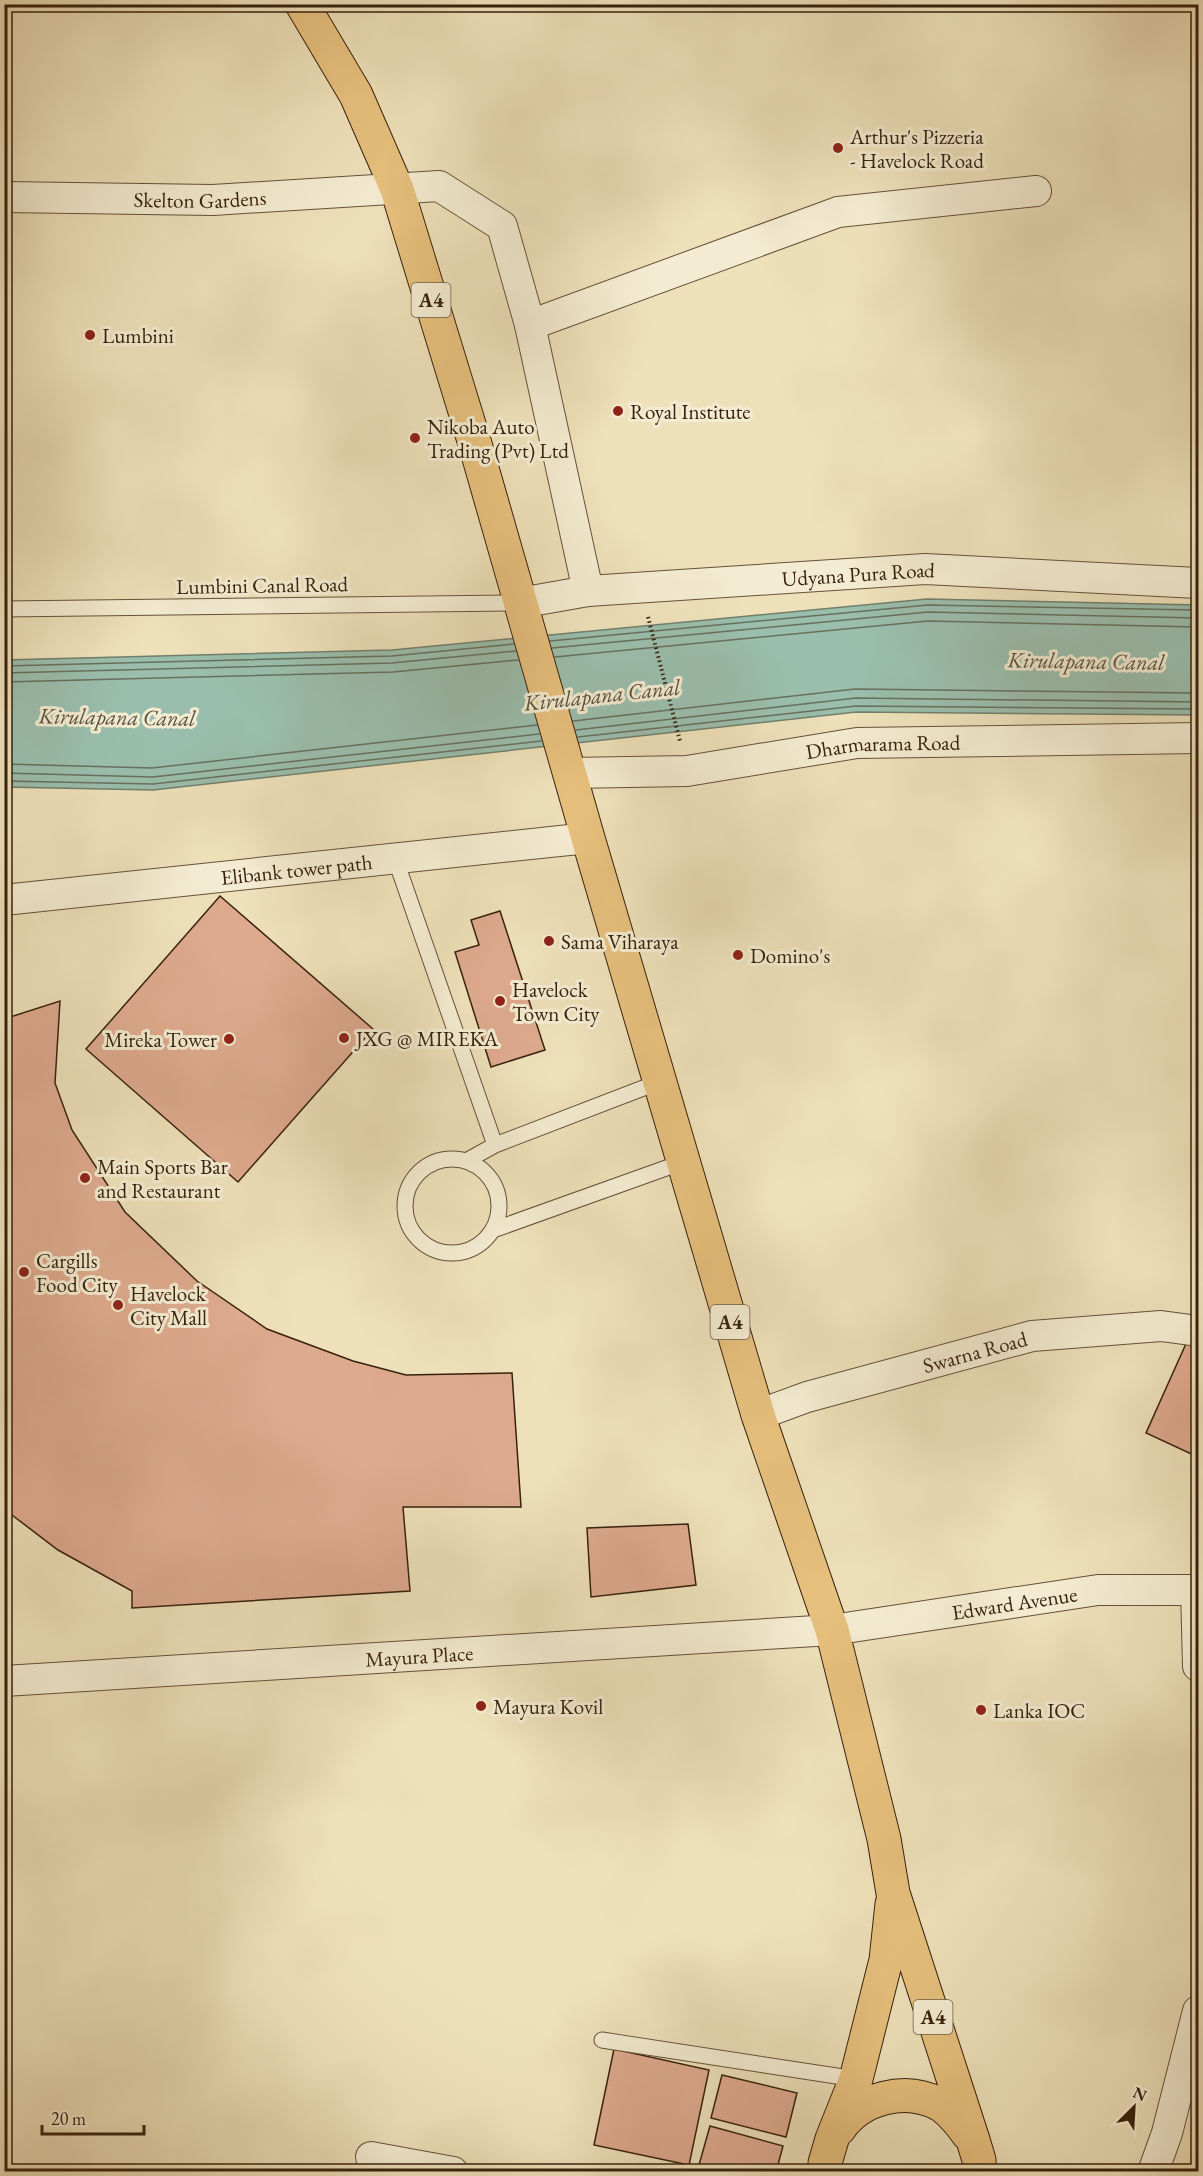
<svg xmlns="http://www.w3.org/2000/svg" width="1203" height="2176" font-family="'EB Garamond',serif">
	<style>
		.water { fill: #9abead; stroke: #727f6d; stroke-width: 1.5 }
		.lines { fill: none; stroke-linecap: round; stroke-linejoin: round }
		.shore { stroke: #68705e; stroke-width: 1.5 }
		.building { fill: #deaa8e; stroke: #37210e; stroke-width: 1.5 }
		.lane-casing { stroke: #655139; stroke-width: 17 }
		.street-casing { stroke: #655139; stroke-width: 32 }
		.highway-casing { stroke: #37210e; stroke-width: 35 }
		.path { stroke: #37210e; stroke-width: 4; stroke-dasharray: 1.5 3; stroke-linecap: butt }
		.lane { stroke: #f4ecd2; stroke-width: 15 }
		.street { stroke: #f4ecd2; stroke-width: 30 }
		.highway { stroke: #e7c07d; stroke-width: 33 }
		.poi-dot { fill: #8f2418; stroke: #f4ecd2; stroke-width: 2 }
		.labels { text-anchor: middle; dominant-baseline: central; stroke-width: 6; stroke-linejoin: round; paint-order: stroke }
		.shield { fill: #f4ecd2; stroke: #705e49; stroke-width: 1.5 }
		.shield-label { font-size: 20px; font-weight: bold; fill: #37210e }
		.poi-label { font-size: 21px; fill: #37210e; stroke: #f4ecd2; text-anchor: start }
		.street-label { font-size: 21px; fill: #37210e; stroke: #f4ecd2 }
		.water-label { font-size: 22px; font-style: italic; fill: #55503e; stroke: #f4ecd2 }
	</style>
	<rect width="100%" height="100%" fill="#eee1ba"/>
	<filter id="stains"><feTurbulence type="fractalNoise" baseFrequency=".00333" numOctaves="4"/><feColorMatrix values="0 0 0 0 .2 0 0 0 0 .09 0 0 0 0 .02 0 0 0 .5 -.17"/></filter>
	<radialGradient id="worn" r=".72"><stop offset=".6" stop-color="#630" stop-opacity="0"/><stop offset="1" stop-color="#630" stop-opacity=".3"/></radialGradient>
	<path class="water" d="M 927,599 L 1198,605 L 1198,715 L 856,712 L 153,790 L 5,787 L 4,660 L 392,650 Z"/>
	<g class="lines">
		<path class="shore" d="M 550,641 L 928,605 L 1198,610
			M 552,648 L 928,612 L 1198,618
			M 555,657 L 928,621 L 1198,627
			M 4,666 L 392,656 L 514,644
			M 4,673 L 392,663 L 516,651
			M 4,682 L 393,672 L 518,660
			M 573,721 L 855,689 L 1198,693
			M 576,730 L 856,698 L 1198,702
			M 578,737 L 856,706 L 1198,709
			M 4,764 L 152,768 L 537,725
			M 4,773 L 153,777 L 539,734
			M 4,781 L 153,784 L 541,741"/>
	</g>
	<path class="building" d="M 220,896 L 373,1029 L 238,1182 L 86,1049 Z
		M 500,911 L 545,1050 L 491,1067 L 455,952 L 479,945 L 471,920 Z
		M 60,1001 L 55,1083 L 72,1130 L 125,1212 L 197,1281 L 267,1329 L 353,1361 L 406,1375 L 512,1373 L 521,1507 L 403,1507 L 410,1591 L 132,1608 L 132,1591 L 58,1550 L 4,1509 L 4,1019 Z
		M 1189,1337 L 1198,1342 L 1198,1457 L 1146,1433 Z
		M 688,1524 L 696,1585 L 591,1597 L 587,1528 Z
		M 614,2049 L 709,2070 L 689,2165 L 594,2145 Z
		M 722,2075 L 797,2093 L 786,2137 L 711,2118 Z
		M 710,2126 L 783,2146 L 776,2172 L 697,2172 Z"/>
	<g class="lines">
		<g class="lane-casing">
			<path id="lane" d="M 4,609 L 520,603
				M 395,858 L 495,1145
				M405 1206a47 47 0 1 1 94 0a47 47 0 1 1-94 0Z
				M 466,1161 L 495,1145 L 659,1082
				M 493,1230 L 683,1162
				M 602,2040 L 856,2079"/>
		</g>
		<g class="street-casing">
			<g id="street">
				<path id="s1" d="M 4,197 L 213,200 L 439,186 L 502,226 L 530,325 L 588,591"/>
				<path d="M 530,325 L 838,212 L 1036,191"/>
				<path id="s2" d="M 520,603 L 588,591 L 925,569 L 1198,583"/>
				<path id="s3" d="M 569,773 L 687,771 L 857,743 L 1198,738"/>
				<path id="s4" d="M 4,900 L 588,838"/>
				<path id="s5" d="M 758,1415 L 807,1397 L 1032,1336 L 1161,1326 L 1198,1331"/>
				<path d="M 1196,1589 L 1198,1666"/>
				<path id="s6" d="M 4,1681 L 832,1630 L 1098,1590 L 1198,1590"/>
				<path d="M 371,2157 L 453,2172"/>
				<path d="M 1153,2172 L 1167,2133 L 1198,2011"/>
			</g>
		</g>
		<g class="highway-casing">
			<path id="highway" d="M 302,4 L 356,95 L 397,189 L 475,444 L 588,838 L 758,1415 L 832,1630 L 884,1839 L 893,1893 L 973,2140 L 979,2160 L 979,2172
				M 839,2129 C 860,2098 905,2086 939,2104 C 951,2111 960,2123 968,2134
				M 825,2172 L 825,2163 L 832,2139 L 856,2079 L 886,1960 L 892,1904"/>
		</g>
		<path class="path" d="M 648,617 L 680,741"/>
		<use href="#lane" class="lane"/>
		<use href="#street" class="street"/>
		<use href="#highway" class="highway"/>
	</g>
	<g class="poi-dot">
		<circle cx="838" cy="148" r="6"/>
		<circle cx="90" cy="335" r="6"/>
		<circle cx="618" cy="411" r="6"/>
		<circle cx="415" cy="438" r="6"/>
		<circle cx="549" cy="941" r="6"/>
		<circle cx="738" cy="955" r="6"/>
		<circle cx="500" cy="1001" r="6"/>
		<circle cx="344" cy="1038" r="6"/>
		<circle cx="229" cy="1039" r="6"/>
		<circle cx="85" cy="1178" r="6"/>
		<circle cx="24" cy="1272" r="6"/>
		<circle cx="118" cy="1305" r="6"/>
		<circle cx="481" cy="1706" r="6"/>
		<circle cx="981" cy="1710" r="6"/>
	</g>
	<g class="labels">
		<g class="shield">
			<rect x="411.5" y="283" width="39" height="34" rx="4.5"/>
			<rect x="710.5" y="1305" width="39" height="34" rx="4.5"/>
			<rect x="913.5" y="2000" width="39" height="34" rx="4.5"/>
		</g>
		<g class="shield-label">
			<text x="431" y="300">A4</text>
			<text x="730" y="1322">A4</text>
			<text x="933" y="2017">A4</text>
		</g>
		<g class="poi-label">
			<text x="850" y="136">Arthur's Pizzeria<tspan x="850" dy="24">- Havelock Road</tspan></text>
			<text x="102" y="335">Lumbini</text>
			<text x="630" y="411">Royal Institute</text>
			<text x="427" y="426">Nikoba Auto<tspan x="427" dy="24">Trading (Pvt) Ltd</tspan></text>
			<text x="561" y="941">Sama Viharaya</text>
			<text x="750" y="955">Domino's</text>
			<text x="512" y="989">Havelock<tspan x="512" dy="24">Town City</tspan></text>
			<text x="356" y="1038">JXG @ MIREKA</text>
			<text x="217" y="1039" text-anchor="end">Mireka Tower</text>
			<text x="97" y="1166">Main Sports Bar<tspan x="97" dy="24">and Restaurant</tspan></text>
			<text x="36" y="1260">Cargills<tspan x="36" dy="24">Food City</tspan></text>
			<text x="130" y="1293">Havelock<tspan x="130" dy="24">City Mall</tspan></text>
			<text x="493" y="1706">Mayura Kovil</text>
			<text x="993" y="1710">Lanka IOC</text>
		</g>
		<g class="street-label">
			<text stroke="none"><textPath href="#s1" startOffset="196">Skelton Gardens</textPath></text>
			<text stroke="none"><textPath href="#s2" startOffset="340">Udyana Pura Road</textPath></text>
			<text transform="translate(262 585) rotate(-1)">Lumbini Canal Road</text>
			<text stroke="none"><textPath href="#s3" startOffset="316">Dharmarama Road</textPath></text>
			<text stroke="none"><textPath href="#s4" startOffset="294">Elibank tower path</textPath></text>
			<text stroke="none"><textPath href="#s5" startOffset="226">Swarna Road</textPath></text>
			<text stroke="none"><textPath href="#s6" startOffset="1014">Edward Avenue</textPath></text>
			<text stroke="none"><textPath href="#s6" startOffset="416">Mayura Place</textPath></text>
		</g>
		<g class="water-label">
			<text transform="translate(1086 661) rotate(1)">Kirulapana Canal</text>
			<text transform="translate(602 695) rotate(-6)">Kirulapana Canal</text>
			<text transform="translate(117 717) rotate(1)">Kirulapana Canal</text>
		</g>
	</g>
	<rect width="1203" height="2176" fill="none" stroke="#eee1ba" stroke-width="24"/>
	<rect x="6" y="6" width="1191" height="2164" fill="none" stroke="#37210e" stroke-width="3"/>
	<rect x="12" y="12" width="1179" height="2152" fill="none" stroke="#37210e" stroke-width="1.5"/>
	<g transform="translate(1134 2107) rotate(24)" stroke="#f4ecd2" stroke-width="4.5" paint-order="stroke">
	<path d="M0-4.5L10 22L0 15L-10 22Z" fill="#37210e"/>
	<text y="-9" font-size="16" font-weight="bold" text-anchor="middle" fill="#37210e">N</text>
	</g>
	<path d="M42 2125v9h102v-9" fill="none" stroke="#37210e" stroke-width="3"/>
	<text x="51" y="2125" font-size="18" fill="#37210e" stroke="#f4ecd2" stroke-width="4.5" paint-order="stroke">20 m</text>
	<rect width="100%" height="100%" filter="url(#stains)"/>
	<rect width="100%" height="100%" fill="url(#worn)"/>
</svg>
